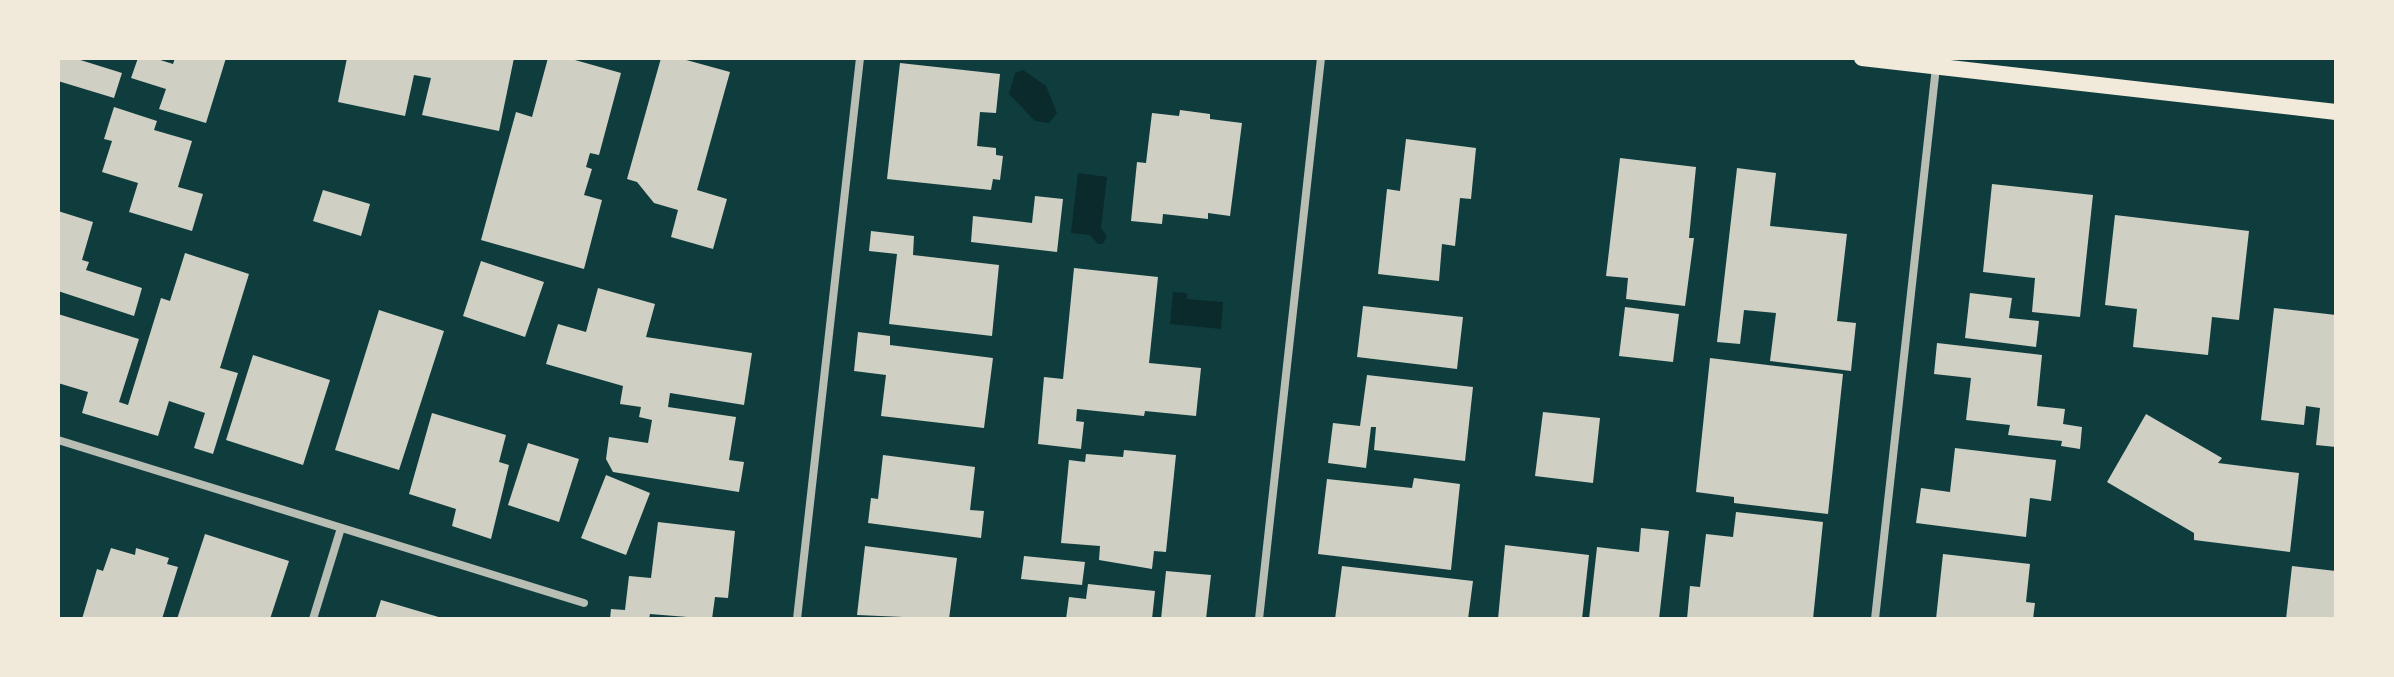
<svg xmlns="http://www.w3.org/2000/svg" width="2394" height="677" font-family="Figtree,sans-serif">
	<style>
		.water { fill: #0a2a2b }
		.building { fill: #cfcfc3 }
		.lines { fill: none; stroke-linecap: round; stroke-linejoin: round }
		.minor { stroke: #b8beb3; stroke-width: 8 }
		.secondary { stroke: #f1e9da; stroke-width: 16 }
	</style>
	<rect width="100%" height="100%" fill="#0f3d3e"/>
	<path class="water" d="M 1023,70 L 1046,86 L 1057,113 L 1049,123 L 1035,121 L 1009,94 L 1015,73 Z
		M 1078,173 L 1107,177 L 1101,228 L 1107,236 L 1103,244 L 1098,244 L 1090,235 L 1071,233 Z
		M 1173,292 L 1187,293 L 1187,299 L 1223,302 L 1221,329 L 1170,324 Z"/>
	<path class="building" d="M 58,58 L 74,58 L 122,73 L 114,98 L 58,81 Z
		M 138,58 L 154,58 L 173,64 L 175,58 L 226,58 L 206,123 L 159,109 L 166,89 L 131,78 Z
		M 347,58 L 514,58 L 499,131 L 422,115 L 431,78 L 414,75 L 405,116 L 338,102 Z
		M 548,58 L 568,58 L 621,73 L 599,155 L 590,153 L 586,167 L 592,169 L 584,195 L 602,200 L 584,269 L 481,240 L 516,112 L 532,117 Z
		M 661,58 L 679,58 L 730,72 L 697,190 L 727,199 L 713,249 L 671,237 L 678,210 L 654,203 L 637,182 L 627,179 Z
		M 900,63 L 1000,74 L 996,113 L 980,112 L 977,146 L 996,148 L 996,155 L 1003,156 L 1000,180 L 993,179 L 991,190 L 887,179 Z
		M 114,107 L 157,121 L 154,130 L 192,141 L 178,187 L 203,194 L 192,231 L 129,212 L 138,183 L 102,172 L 112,141 L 104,139 Z
		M 1180,110 L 1210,114 L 1210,119 L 1242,123 L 1230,216 L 1208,213 L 1208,219 L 1163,214 L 1162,224 L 1131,221 L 1137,162 L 1146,163 L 1152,113 L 1179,116 Z
		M 1406,139 L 1476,148 L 1471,199 L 1460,198 L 1455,246 L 1442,244 L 1439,281 L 1378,274 L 1387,189 L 1400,191 Z
		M 1620,158 L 1696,167 L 1689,238 L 1694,238 L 1685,306 L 1626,299 L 1628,278 L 1606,276 Z
		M 1737,168 L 1776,173 L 1770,226 L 1847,234 L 1837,321 L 1856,323 L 1851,371 L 1770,361 L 1776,313 L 1744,310 L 1740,344 L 1717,342 Z
		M 1992,184 L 2093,195 L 2080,317 L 2032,312 L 2035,278 L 1983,272 Z
		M 323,190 L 370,204 L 361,236 L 313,221 Z
		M 1035,196 L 1063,199 L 1057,252 L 971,242 L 973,216 L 1032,223 Z
		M 58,211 L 93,222 L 82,260 L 89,262 L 86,270 L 142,288 L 134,316 L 58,291 Z
		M 2115,215 L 2249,231 L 2239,320 L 2212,317 L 2208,355 L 2133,347 L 2137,309 L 2105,305 Z
		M 871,231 L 914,236 L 913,255 L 999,265 L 992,336 L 889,324 L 897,254 L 869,251 Z
		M 185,253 L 249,274 L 220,368 L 238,373 L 213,454 L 194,448 L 205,413 L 169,401 L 158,436 L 82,413 L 88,392 L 58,383 L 58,314 L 139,339 L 119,402 L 128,405 L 161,298 L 170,301 Z
		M 481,261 L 544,282 L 525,337 L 463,316 Z
		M 1074,268 L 1158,277 L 1149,363 L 1201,368 L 1196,416 L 1145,411 L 1144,416 L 1077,409 L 1076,421 L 1084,422 L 1081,449 L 1038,444 L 1044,377 L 1063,379 Z
		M 598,288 L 655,304 L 646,337 L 752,353 L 744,405 L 670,393 L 668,407 L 736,417 L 729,460 L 744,462 L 739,492 L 613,472 L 606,459 L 609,437 L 648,443 L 652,420 L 639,417 L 641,407 L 620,404 L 623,386 L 546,364 L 558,324 L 586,332 Z
		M 1970,293 L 2012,298 L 2009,318 L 2039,321 L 2036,347 L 1965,338 Z
		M 1363,306 L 1463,317 L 1457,369 L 1357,357 Z
		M 1625,307 L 1679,314 L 1673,362 L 1619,356 Z
		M 2274,308 L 2336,315 L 2336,447 L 2316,445 L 2320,408 L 2306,406 L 2304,425 L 2261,420 Z
		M 379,310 L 444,331 L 399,470 L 335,450 Z
		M 858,332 L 890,336 L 890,345 L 993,358 L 984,428 L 881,416 L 886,375 L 854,371 Z
		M 1937,343 L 2042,355 L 2037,406 L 2065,409 L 2063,424 L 2082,427 L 2080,449 L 2061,446 L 2062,441 L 2008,435 L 2010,425 L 1966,420 L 1971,378 L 1934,374 Z
		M 253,355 L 330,380 L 303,465 L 226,440 Z
		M 1710,358 L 1843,374 L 1828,514 L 1734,503 L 1734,497 L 1696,492 Z
		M 1367,375 L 1473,387 L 1465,461 L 1374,450 L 1376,427 L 1371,427 L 1366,468 L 1328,463 L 1333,423 L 1360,426 Z
		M 1543,412 L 1600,418 L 1593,483 L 1535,476 Z
		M 432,413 L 506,435 L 499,462 L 509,465 L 491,539 L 452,526 L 456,509 L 409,494 Z
		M 2146,414 L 2222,458 L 2218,463 L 2299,473 L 2290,552 L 2194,540 L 2194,533 L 2107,482 Z
		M 528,443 L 579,459 L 559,522 L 508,505 Z
		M 1955,448 L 2056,460 L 2051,501 L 2030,498 L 2026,537 L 1916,523 L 1921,488 L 1950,492 Z
		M 1124,450 L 1176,455 L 1166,552 L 1154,551 L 1152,569 L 1099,560 L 1100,546 L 1061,543 L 1069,460 L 1085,462 L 1086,454 L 1123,457 Z
		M 883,455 L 975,467 L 970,510 L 984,511 L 981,538 L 868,523 L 871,498 L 878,499 Z
		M 606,475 L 650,493 L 626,555 L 581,538 Z
		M 1414,478 L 1460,484 L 1451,570 L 1318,554 L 1327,479 L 1412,488 Z
		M 1736,512 L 1823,522 L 1813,619 L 1687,619 L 1690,586 L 1700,587 L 1706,534 L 1733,537 Z
		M 658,522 L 735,531 L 728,598 L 715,597 L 712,619 L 650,614 L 649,619 L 610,619 L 611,609 L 625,610 L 629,576 L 651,578 Z
		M 1641,528 L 1669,531 L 1659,619 L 1589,619 L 1597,547 L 1639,552 Z
		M 205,534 L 289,561 L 270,619 L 177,619 Z
		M 1505,545 L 1589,555 L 1582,619 L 1498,619 Z
		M 865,546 L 957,558 L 949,619 L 857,615 Z
		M 111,548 L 135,555 L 136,548 L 169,558 L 167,564 L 178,567 L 162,619 L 82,619 L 97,569 L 103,571 Z
		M 1943,554 L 2030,564 L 2026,602 L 2035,603 L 2033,619 L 1936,619 Z
		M 1024,556 L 1085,562 L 1082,585 L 1021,579 Z
		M 1342,566 L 1473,581 L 1468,619 L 1335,619 Z
		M 2292,566 L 2336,571 L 2336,619 L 2286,619 Z
		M 1166,571 L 1211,575 L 1206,619 L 1161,619 Z
		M 1088,584 L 1155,591 L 1152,619 L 1066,619 L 1069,597 L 1086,599 Z
		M 381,600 L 442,618 L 442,619 L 375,619 Z"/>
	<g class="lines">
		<path class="minor" d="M 58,440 L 584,603
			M 313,619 L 341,528
			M 797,619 L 860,58
			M 1259,619 L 1321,58
			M 1875,619 L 1936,67"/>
		<path class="secondary" d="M 1862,58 L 2336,112"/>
	</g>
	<rect width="2394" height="677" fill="none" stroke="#f1e9da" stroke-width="120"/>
</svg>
